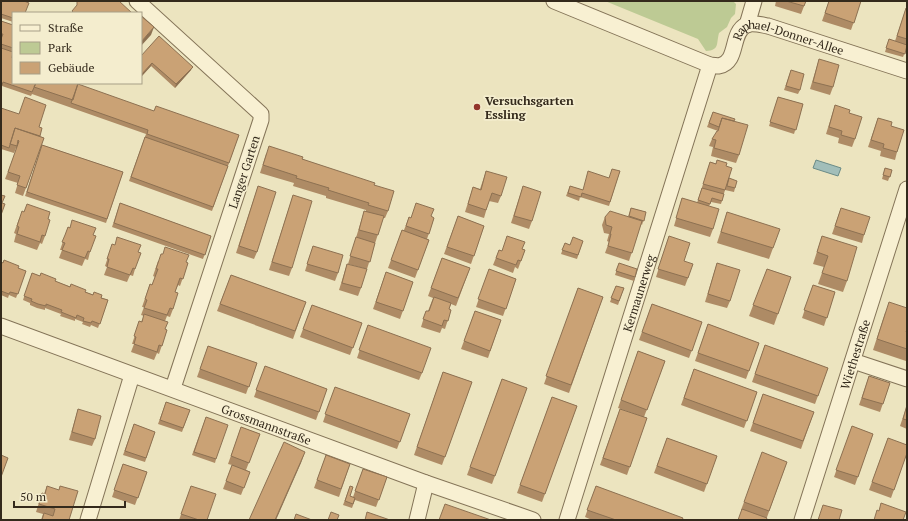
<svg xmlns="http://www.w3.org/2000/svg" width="908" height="521" font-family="'PT Serif',serif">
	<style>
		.green { fill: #bdca94 }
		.water { fill: #a2beb9; stroke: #6a8b87 }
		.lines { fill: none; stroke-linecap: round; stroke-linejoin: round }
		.street-casing { stroke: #847458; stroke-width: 17 }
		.street { stroke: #f8f0d2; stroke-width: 15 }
		.wall { fill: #ae8b65 }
		.shaded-wall { fill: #8d7152 }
		.building { fill: #caa275; stroke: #8d7152 }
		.poi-dot { fill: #92352a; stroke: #f4edce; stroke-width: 1.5 }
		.labels { text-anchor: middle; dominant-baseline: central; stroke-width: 3.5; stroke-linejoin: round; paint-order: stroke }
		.street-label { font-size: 12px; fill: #342a1c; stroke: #f4edce }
		.poi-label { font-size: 12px; font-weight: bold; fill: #342a1c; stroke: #f4edce; text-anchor: start }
	</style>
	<rect width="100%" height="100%" fill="#ece4bf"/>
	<path class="green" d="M 605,1 L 733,1 L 736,4 L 735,14 L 731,18 L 727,27 L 719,33 C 716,44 720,50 706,51 L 698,39 Z"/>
	<path class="water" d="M 816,160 L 841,168 L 838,176 L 813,168 Z"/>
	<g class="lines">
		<g class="street-casing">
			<g id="street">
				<path d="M 137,1 L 261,114 L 261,120 L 173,388"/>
				<path id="s1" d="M 554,1 L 710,65 C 713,65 716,66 719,66 C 739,62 730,33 746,25 C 752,22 762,25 768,26 L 907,71"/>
				<path d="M 747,25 L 754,1"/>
				<path id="s2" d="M 1,326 L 426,483 L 533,520"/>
				<path d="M 853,361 L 907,379"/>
				<path d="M 88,520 L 132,375"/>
				<path d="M 417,520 L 426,483"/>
				<path id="s3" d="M 567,520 L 710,65"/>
				<path id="s4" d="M 802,520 L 907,189"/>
			</g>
		</g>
		<use href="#street" class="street"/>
	</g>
	<path class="wall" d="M 1,1 L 13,13 L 13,22 L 1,18 Z
		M 776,1 L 806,1 L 801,14 L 775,6 Z
		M 829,1 L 861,1 L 851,30 L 822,21 Z
		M 906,8 L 907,8 L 907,47 L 903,57 L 885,52 L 889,39 L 895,41 Z
		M 1,21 L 13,25 L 13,50 L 12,58 L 78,83 L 73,98 L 154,111 L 239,135 L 212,211 L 129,181 L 146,134 L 32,94 L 31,96 L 2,86 L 1,88 Z
		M 141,56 L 191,70 L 175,88 L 151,66 L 141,77 Z
		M 819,59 L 833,87 L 830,95 L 810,89 Z
		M 791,70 L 800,90 L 798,94 L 784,90 Z
		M 778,97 L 803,104 L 794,134 L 769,126 Z
		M 835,105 L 849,113 L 855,139 L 852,147 L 838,143 L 839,138 L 826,134 Z
		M 1,108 L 39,127 L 40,136 L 44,138 L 23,196 L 15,193 L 18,183 L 5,179 L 17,148 L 16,148 L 14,153 L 1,149 Z
		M 713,112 L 734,121 L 739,155 L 736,163 L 711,156 L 713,147 L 709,146 L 712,139 L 718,131 L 718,130 L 718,131 L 707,127 Z
		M 878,118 L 891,126 L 897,152 L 895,160 L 880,156 L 881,151 L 868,147 Z
		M 42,145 L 123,172 L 106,223 L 25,196 Z
		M 266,154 L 302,159 L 374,185 L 388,211 L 385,218 L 383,218 L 367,269 L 348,264 L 362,218 L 364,211 L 366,211 L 366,210 L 326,198 L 326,196 L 293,186 L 294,183 L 260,173 Z
		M 710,162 L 726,166 L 729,178 L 735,188 L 734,192 L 725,190 L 721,204 L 711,202 L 709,206 L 713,229 L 710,237 L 674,226 L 682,198 L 697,203 Z
		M 885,168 L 892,170 L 888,181 L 882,179 Z
		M 486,171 L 501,196 L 498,203 L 489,201 L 484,218 L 465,212 L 473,187 L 480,189 Z
		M 620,171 L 609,206 L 580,197 L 579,201 L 566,196 L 570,186 L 583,190 L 609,178 Z
		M 258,186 L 257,252 L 254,259 L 236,253 Z
		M 523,186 L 532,221 L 529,229 L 511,223 Z
		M 293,195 L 292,268 L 289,276 L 269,270 Z
		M 120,203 L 211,236 L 203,259 L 112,227 Z
		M 631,208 L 646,212 L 642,225 L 641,224 L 629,261 L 605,253 L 609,242 L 607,241 L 609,234 L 604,233 L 602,225 L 605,217 L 628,217 Z
		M 841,208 L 864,235 L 862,243 L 832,234 Z
		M 727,212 L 773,248 L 769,259 L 717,243 Z
		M 431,216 L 434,218 L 427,239 L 429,240 L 415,278 L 388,268 L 402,230 L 404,230 L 409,217 L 411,218 Z
		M 458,216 L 484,226 L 471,264 L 444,254 Z
		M 19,219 L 48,219 L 45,236 L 42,244 L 40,243 L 37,250 L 14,242 L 16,234 L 14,233 Z
		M 68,227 L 93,235 L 90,252 L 88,260 L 85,259 L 82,266 L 59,258 L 62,250 L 60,250 Z
		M 669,236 L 684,261 L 688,278 L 685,286 L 656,277 Z
		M 822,236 L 847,281 L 843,292 L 818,284 L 824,267 L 813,264 Z
		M 583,241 L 577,259 L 561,254 L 565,243 L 570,245 Z
		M 313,246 L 338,273 L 335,281 L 305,271 Z
		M 522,249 L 525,250 L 518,269 L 515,267 L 513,273 L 493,265 L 499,250 L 502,251 Z
		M 110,251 L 138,252 L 135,269 L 133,276 L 130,275 L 127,282 L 104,275 L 107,267 L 105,266 Z
		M 442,258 L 470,268 L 456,306 L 451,304 L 449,309 L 451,310 L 445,329 L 442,328 L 440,333 L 421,327 L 426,311 L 428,311 L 433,298 L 428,296 Z
		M 158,261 L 186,262 L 188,263 L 180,286 L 178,285 L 175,292 L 173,309 L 170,317 L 167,316 L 165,321 L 165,329 L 167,330 L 159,354 L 157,353 L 154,360 L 131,352 L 134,344 L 132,344 L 137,329 L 141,322 L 144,316 L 141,315 L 144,307 L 142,307 L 150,284 L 152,285 L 155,277 L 153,276 Z
		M 1,262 L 26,271 L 16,298 L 9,295 L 8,298 L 1,295 Z
		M 619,263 L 635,277 L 634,281 L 615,275 Z
		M 717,263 L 730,301 L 727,308 L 705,302 Z
		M 347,264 L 361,288 L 358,296 L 339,290 Z
		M 489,269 L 516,279 L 503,316 L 476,307 Z
		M 767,269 L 791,277 L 774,325 L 749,316 Z
		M 386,272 L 413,282 L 400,319 L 373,309 Z
		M 32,273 L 108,300 L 98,328 L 91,325 L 90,327 L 82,324 L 83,322 L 75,319 L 75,321 L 60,316 L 61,314 L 45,308 L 45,310 L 37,308 L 30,305 L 30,303 L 23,300 Z
		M 231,275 L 306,302 L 293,339 L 217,311 Z
		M 813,285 L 835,292 L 824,326 L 802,318 Z
		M 616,286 L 624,288 L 618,305 L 610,302 Z
		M 578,288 L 603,297 L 569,393 L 544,384 Z
		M 652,304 L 702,322 L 689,358 L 639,340 Z
		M 312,305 L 362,323 L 350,355 L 300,337 Z
		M 475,311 L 501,320 L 488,358 L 461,349 Z
		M 885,313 L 907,332 L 907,358 L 906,361 L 873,350 Z
		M 708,324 L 759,343 L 746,379 L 695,361 Z
		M 368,325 L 422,373 L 419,380 L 357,358 Z
		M 765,345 L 828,368 L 815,404 L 752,382 Z
		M 208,346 L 257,363 L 246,394 L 197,377 Z
		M 638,351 L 665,361 L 644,417 L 618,408 Z
		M 265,366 L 327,389 L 316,420 L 254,397 Z
		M 694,369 L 757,392 L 744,428 L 681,405 Z
		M 443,372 L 472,382 L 442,465 L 414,455 Z
		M 869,376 L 890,383 L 880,412 L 859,405 Z
		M 502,379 L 527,388 L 492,484 L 467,475 Z
		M 335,387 L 410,414 L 397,449 L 323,422 Z
		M 763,394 L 814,412 L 801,449 L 750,431 Z
		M 552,397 L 577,406 L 542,502 L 517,493 Z
		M 166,402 L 190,410 L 182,432 L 158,424 Z
		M 907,405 L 907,429 L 900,426 Z
		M 78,409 L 95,439 L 92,446 L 69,440 Z
		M 620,409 L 647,418 L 627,475 L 600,465 Z
		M 206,417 L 216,459 L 215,463 L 192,455 Z
		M 134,424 L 155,432 L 145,462 L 123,455 Z
		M 852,426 L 873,434 L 855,485 L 834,477 Z
		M 241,427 L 260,434 L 246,470 L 250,472 L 241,495 L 223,489 L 232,465 L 228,464 Z
		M 667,438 L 717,456 L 704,492 L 654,473 Z
		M 888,438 L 907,453 L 891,498 L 869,490 Z
		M 326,455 L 350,464 L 339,497 L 314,488 Z
		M 787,462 L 766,520 L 741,510 L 744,502 Z
		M 123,464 L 147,472 L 135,505 L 112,497 Z
		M 363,469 L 387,477 L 376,507 L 355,500 L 352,508 L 343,505 L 350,486 L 350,496 L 353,497 Z
		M 47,486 L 69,520 L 41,520 L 43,514 L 36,512 L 42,493 L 44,494 Z
		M 191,486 L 207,520 L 179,520 Z
		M 596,486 L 682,520 L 592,520 L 585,517 Z"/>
	<path class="shaded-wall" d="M 154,27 L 151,35 L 141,46 L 141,42 Z
		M 152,63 L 151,66 L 141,77 L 141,75 Z
		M 193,67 L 191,70 L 175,88 L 176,84 Z
		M 305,452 L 301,463 L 276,520 L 275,520 Z"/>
	<path class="building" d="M 1,1 L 24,1 L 29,3 L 25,13 L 13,13 L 13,18 L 1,14 Z
		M 78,1 L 119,1 L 132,13 L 74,13 L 72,11 L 77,5 L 77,2 Z
		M 786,1 L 806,1 L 804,6 Z
		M 829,1 L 861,1 L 854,23 L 825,13 Z
		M 906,8 L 907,8 L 907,39 L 897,36 Z
		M 141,16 L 154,27 L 141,42 Z
		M 1,21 L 13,25 L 13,48 L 1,44 L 1,39 L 3,34 L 1,34 Z
		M 159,36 L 193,67 L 176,84 L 152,63 L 141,75 L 141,56 Z
		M 889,39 L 907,45 L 905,54 L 886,48 Z
		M 1,48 L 13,52 L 12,58 L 13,58 L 13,83 L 36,83 L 32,92 L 3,82 L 2,85 L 1,84 Z
		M 819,59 L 839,65 L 833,87 L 813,82 Z
		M 791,70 L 804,74 L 800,90 L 786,86 Z
		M 36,83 L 78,83 L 73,100 L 34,87 Z
		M 78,84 L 154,111 L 156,106 L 239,135 L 229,163 L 147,134 L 148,130 L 71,103 Z
		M 25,97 L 46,105 L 39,127 L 42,128 L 40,136 L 15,128 L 9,148 L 1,145 L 1,108 L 19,114 Z
		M 778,97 L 803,104 L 796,130 L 770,122 Z
		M 835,105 L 850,110 L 849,113 L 862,117 L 855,139 L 841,135 L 842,131 L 829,127 Z
		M 713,112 L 735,119 L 734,121 L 722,118 L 719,127 L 709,123 Z
		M 722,118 L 748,125 L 739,155 L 714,148 L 716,140 L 712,139 L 717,131 L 718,131 Z
		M 878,118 L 892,122 L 891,126 L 904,130 L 897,152 L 883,148 L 884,144 L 871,140 Z
		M 15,128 L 44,138 L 26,188 L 17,185 L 20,176 L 8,172 L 19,141 L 18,140 L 17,146 L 10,144 Z
		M 145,137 L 228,166 L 213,207 L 131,177 Z
		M 42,145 L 123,172 L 107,219 L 27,192 Z
		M 269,146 L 303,157 L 302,159 L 375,183 L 374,185 L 394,191 L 388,211 L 368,205 L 369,203 L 328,190 L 329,188 L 296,178 L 297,176 L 263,165 Z
		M 717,160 L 727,163 L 726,166 L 732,168 L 725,190 L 703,184 L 710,162 L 716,164 Z
		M 885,168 L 892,170 L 890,177 L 883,175 Z
		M 612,169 L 620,171 L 610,202 L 582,193 L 581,197 L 568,193 L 570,186 L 583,190 L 588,171 L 609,178 Z
		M 486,171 L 507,177 L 501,196 L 492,193 L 486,210 L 468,204 L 473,187 L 481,190 Z
		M 729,178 L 737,181 L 735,188 L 727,186 Z
		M 258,186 L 276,192 L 257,252 L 239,246 Z
		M 523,186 L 541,192 L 532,221 L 514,216 Z
		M 702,188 L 724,194 L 722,201 L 712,198 L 710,204 L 698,200 Z
		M 1,195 L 5,196 L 2,203 L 5,204 L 1,215 Z
		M 293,195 L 312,201 L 292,268 L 272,262 Z
		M 682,198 L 719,209 L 713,229 L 676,218 Z
		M 120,203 L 211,236 L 205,255 L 114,223 Z
		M 416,203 L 434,209 L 431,216 L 434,218 L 429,234 L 406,226 L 409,217 L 411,218 Z
		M 27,204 L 50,212 L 48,219 L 50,220 L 45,236 L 42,235 L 40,242 L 17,234 L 19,227 L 17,226 L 22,211 L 24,212 Z
		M 631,208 L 646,212 L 644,221 L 629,216 Z
		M 841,208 L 870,217 L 864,235 L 835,226 Z
		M 364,211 L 384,216 L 378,235 L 359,230 Z
		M 610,211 L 642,221 L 632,253 L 608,246 L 611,234 L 610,234 L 612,227 L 606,225 L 605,217 Z
		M 727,212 L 780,229 L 773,248 L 721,232 Z
		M 458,216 L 484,226 L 474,256 L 447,247 Z
		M 72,220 L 96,228 L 93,235 L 96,236 L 90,252 L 88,251 L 85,258 L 62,250 L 65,243 L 62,242 L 65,235 L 68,227 L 70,228 Z
		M 402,230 L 429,240 L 418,270 L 391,260 Z
		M 507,236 L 525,242 L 522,249 L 525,250 L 521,261 L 518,260 L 516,265 L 496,258 L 499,250 L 502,251 Z
		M 669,236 L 690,243 L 684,261 L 693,264 L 688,278 L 658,269 Z
		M 822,236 L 857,247 L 847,281 L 822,273 L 828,256 L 817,252 Z
		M 117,237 L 141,245 L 138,252 L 141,253 L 135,269 L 133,268 L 130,275 L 107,267 L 109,259 L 107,259 L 112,244 L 115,245 Z
		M 356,237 L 375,243 L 370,262 L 350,256 Z
		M 573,237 L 583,241 L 578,255 L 562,250 L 565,243 L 570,245 Z
		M 313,246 L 343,255 L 338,273 L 307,264 Z
		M 165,247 L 189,255 L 186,262 L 188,263 L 183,279 L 180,278 L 175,292 L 178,293 L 173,309 L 170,308 L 167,315 L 144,308 L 147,300 L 145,299 L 150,284 L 152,285 L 158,269 L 156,269 L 161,254 L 163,254 Z
		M 442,258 L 470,268 L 458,298 L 431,288 Z
		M 4,260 L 19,266 L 18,268 L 26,271 L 18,294 L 10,292 L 9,294 L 1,291 L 1,262 L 3,263 Z
		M 619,263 L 637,269 L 635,277 L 616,271 Z
		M 717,263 L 740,270 L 730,301 L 708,294 Z
		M 347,264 L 367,269 L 361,288 L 342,283 Z
		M 489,269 L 516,279 L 506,309 L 478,299 Z
		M 767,269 L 791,277 L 778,314 L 753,305 Z
		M 386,272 L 413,282 L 403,311 L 376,302 Z
		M 32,273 L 40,276 L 41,273 L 56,279 L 55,281 L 70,287 L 71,284 L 86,290 L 85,292 L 93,295 L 94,292 L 102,295 L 101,298 L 108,300 L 100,324 L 92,321 L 91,323 L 83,321 L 84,318 L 77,315 L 76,318 L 61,312 L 62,310 L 46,304 L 46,306 L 38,304 L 31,301 L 32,299 L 24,296 Z
		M 231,275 L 306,302 L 295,331 L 220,304 Z
		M 813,285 L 835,292 L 827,318 L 804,310 Z
		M 616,286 L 624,288 L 619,301 L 611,298 Z
		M 578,288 L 603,297 L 571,385 L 546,376 Z
		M 434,297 L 451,303 L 449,309 L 451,310 L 448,321 L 444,320 L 442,326 L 423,319 L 426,311 L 429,311 Z
		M 889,302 L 907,308 L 907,330 L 906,332 L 907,332 L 907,349 L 877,339 Z
		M 652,304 L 702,322 L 692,351 L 642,332 Z
		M 312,305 L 362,323 L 353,348 L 303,329 Z
		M 475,311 L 501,320 L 490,351 L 464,341 Z
		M 144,314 L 168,322 L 165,329 L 167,330 L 162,346 L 159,345 L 157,352 L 134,344 L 136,337 L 134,336 L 139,321 L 142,322 Z
		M 708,324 L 759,343 L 749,371 L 698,353 Z
		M 368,325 L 431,348 L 422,373 L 359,350 Z
		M 765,345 L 828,368 L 818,396 L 755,374 Z
		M 208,346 L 257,363 L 249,387 L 200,369 Z
		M 638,351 L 665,361 L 647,410 L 621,400 Z
		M 265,366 L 327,389 L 319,412 L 256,390 Z
		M 694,369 L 757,392 L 747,421 L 684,398 Z
		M 443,372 L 472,382 L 445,457 L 417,447 Z
		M 869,376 L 890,383 L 883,404 L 862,398 Z
		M 502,379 L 527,388 L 495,476 L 470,467 Z
		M 335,387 L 410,414 L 400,442 L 325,414 Z
		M 763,394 L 814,412 L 803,441 L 753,423 Z
		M 552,397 L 577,406 L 545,494 L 520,485 Z
		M 166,402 L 190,410 L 183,428 L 160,420 Z
		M 907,405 L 907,420 L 903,419 Z
		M 78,409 L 101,416 L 95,439 L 72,432 Z
		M 620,409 L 647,418 L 630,467 L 603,458 Z
		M 206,417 L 228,425 L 216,459 L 194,452 Z
		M 134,424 L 155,432 L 146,458 L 125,451 Z
		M 852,426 L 873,434 L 858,477 L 836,470 Z
		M 241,427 L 260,434 L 249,463 L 231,456 Z
		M 667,438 L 717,456 L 707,484 L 657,466 Z
		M 888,438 L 907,445 L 907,453 L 894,490 L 872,482 Z
		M 284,442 L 305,452 L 275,520 L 249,520 Z
		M 762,452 L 787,462 L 769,511 L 744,502 Z
		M 1,455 L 8,458 L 1,477 Z
		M 326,455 L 350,464 L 341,489 L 317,480 Z
		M 123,464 L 147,472 L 138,498 L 114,490 Z
		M 232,465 L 250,472 L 244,488 L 226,481 Z
		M 363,469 L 387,477 L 379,500 L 355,491 Z
		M 47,486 L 59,490 L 60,486 L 78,491 L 69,520 L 42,520 L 44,513 L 53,516 L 55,509 L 39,504 L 42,493 L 45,494 Z
		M 191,486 L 216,494 L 207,520 L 199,520 L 181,514 Z
		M 350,486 L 353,487 L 350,496 L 355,498 L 353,504 L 345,501 Z
		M 596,486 L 683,518 L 682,520 L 616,520 L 587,510 Z
		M 881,503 L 906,512 L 903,520 L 874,520 L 877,510 L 879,511 Z
		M 445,504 L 491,520 L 439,520 Z
		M 823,505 L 842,510 L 839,520 L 818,520 Z
		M 742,509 L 767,518 L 766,520 L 738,520 Z
		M 331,512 L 339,515 L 337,520 L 328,520 Z
		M 367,512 L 390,520 L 365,520 Z
		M 296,514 L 312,520 L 294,520 Z"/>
	<circle class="poi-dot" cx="477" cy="107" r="4"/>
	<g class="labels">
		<g class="street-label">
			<text stroke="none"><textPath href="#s1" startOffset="271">Raphael-Donner-Allee</textPath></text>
			<text transform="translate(244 172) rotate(-72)">Langer Garten</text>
			<text stroke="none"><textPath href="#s3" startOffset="238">Kermaunerweg</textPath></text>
			<text stroke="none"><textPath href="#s4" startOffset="174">Wiethestraße</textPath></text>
			<text stroke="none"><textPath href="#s2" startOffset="283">Grossmannstraße</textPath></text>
		</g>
		<g class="poi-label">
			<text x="485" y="100">Versuchsgarten<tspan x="485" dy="14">Essling</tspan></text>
		</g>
	</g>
	<rect width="908" height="521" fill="none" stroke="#342a1c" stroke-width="4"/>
	<rect x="12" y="12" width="130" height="72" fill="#f4edce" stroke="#a79f87"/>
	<rect x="20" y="25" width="20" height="6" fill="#f8f0d2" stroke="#a79f87"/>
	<text x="48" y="32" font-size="12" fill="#342a1c">Straße</text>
	<rect x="20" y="42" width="20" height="12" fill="#bdca94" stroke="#a79f87"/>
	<text x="48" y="52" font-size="12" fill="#342a1c">Park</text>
	<rect x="20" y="62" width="20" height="12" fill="#caa275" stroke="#a79f87"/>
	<text x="48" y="72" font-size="12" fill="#342a1c">Gebäude</text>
	<path d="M14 501v6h111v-6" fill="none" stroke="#342a1c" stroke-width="2"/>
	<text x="20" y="501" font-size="12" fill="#342a1c" stroke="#f4edce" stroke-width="3" paint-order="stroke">50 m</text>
</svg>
